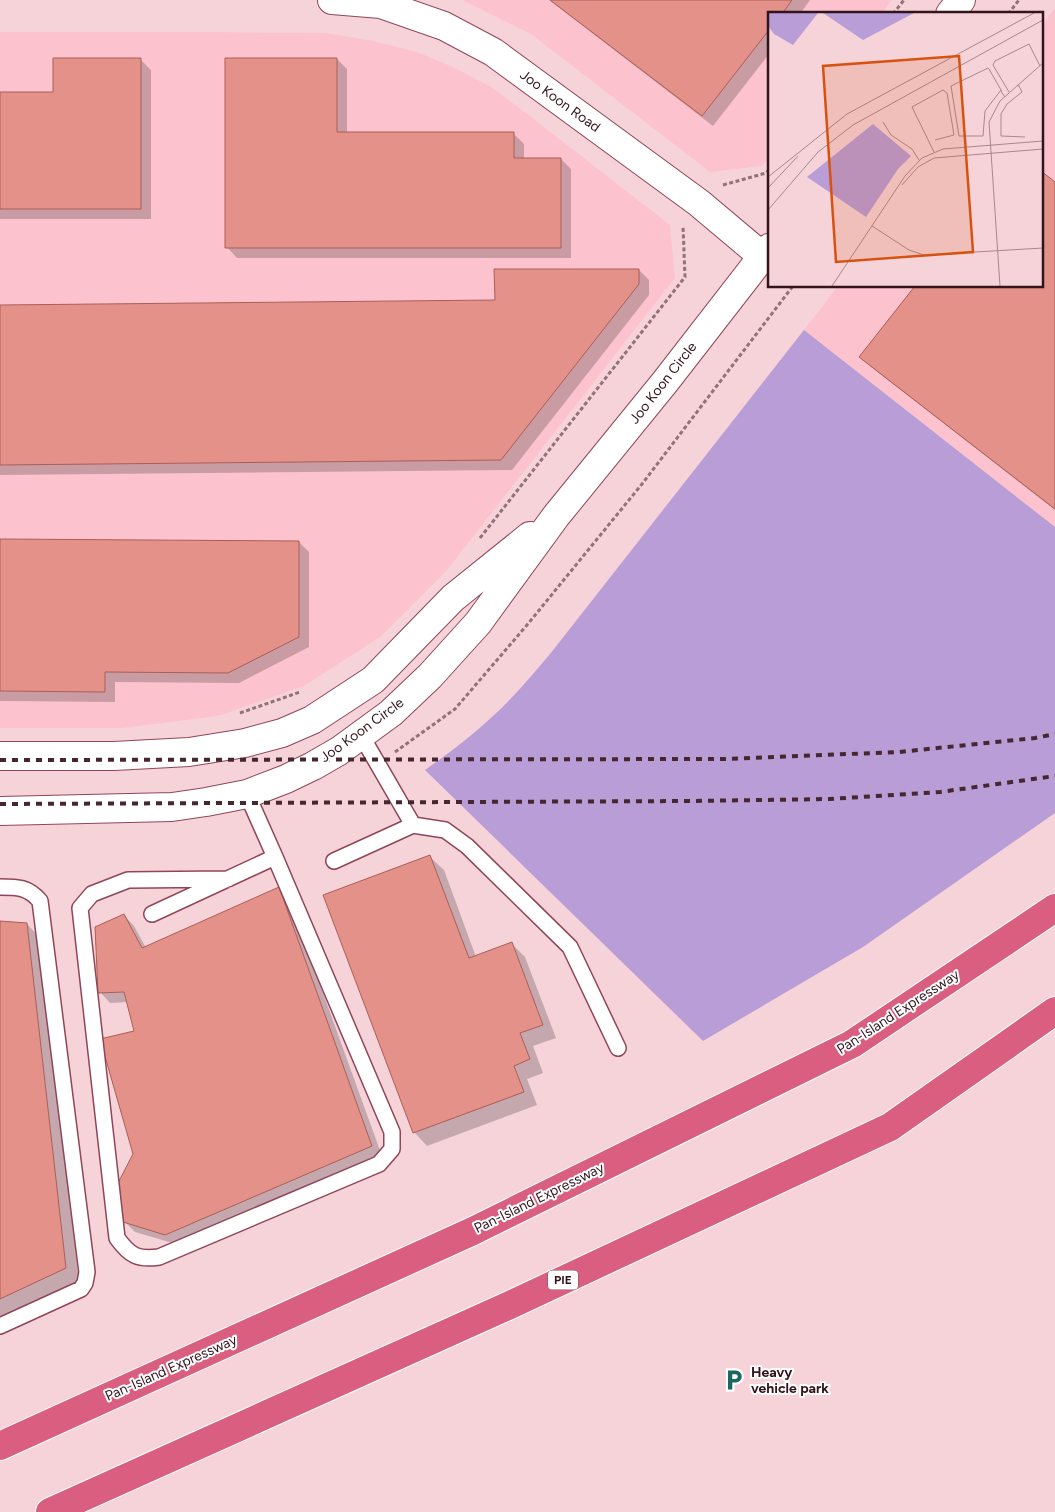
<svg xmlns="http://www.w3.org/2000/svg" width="1055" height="1512" font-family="Figtree,sans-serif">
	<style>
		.built { fill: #fcc3ce }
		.green { fill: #b89dd7 }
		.shadow { fill: #0003 }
		.building { fill: #e49189; stroke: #ab5e58 }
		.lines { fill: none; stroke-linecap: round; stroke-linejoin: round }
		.service-casing { stroke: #904659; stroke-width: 18 }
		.minor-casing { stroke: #904659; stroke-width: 30 }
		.motorway-casing { stroke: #fff; stroke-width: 30 }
		.path { stroke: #927178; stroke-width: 3; stroke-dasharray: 4 2.5; stroke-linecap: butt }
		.service { stroke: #fff; stroke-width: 15 }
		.minor { stroke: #fff; stroke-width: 28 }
		.motorway { stroke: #d95e80; stroke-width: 28 }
		.rail { stroke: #47272f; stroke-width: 4; stroke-dasharray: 6 6; stroke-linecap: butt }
		.labels { text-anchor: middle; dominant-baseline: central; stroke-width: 4; stroke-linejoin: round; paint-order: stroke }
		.shield { fill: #fefefe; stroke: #705a60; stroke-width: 1 }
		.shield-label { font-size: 12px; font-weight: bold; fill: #33141c }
		.street-label { font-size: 14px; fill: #33141c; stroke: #fefefe }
		.poi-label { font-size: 14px; font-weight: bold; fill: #33141c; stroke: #fefefe; text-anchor: start }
		.inset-road { fill: none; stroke: #a8878d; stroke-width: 1 }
		.view { fill: #d6520e; fill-opacity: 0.15; stroke: #d6520e; stroke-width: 2.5 }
		.inset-edge { fill: none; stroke: #33141c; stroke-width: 2.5 }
	</style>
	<rect width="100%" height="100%" fill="#f6d3d9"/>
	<path class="built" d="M 462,0 L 892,0 L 881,14 L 769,14 L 769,158 L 762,166 L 710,172 L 531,34 Z
		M 1055,8 L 1055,527 L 804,330 L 838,286 L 1041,286 L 1041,26 Z
		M 0,32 L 211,32 L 325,33 L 374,41 L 417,52 L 455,68 L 491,87 L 526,113 L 670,225 L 675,278 L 447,570 L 380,637 L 304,686 L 218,716 L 123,728 L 0,728 Z"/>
	<path class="green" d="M 804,330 L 1055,527 L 1055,813 L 863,947 L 703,1041 L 425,770 C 449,753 473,735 494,715 C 516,695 535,672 554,649 Z"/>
	<path class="shadow" d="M 549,0 L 810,0 L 800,14 L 769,14 L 769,54 L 713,126 Z
		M 140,59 L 151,70 L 151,219 L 0,219 L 0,93 L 54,93 Z
		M 337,59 L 347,69 L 347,133 L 513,133 L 524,144 L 524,159 L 561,159 L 571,169 L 571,258 L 237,258 L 227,247 Z
		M 1055,183 L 1055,510 L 871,367 L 861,357 L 1041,286 Z
		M 639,270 L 649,280 L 649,295 L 512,470 L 0,475 L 0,306 L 496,301 Z
		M 0,540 L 299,542 L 309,552 L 309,647 L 239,683 L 115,682 L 115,702 L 0,701 Z
		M 430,857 L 444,870 L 476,957 L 511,943 L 525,957 L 556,1038 L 533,1046 L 543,1073 L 527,1079 L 537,1105 L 427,1146 L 414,1132 Z
		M 278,889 L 289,899 L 382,1156 L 176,1244 L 135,1232 L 124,1221 L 134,1154 L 136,1032 L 128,1002 L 110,1003 L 100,992 L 124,915 L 134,926 L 146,948 Z
		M 0,922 L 27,924 L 40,938 L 79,1282 L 0,1319 Z"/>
	<path class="building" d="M 550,0 L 792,0 L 782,14 L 769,14 L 769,30 L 702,116 Z
		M 53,58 L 141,58 L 141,209 L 0,209 L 0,92 L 53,92 Z
		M 225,58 L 337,58 L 337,132 L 514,132 L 514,158 L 561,158 L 561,248 L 225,248 Z
		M 1041,171 L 1055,182 L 1055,509 L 859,357 L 915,286 L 1041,286 Z
		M 494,269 L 639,269 L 639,284 L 501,460 L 0,465 L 0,305 L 495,300 Z
		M 0,539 L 299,541 L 299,637 L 228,673 L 105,672 L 105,692 L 0,691 Z
		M 430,855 L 469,958 L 512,942 L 543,1025 L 520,1033 L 530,1059 L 514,1066 L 524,1092 L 413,1133 L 323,895 Z
		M 279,887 L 372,1146 L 165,1235 L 123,1222 L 118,1183 L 133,1154 L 100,1039 L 134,1031 L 124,992 L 98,993 L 95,927 L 124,914 L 142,948 Z
		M 0,921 L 27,923 L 66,1268 L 0,1299 Z"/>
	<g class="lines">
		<g class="service-casing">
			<path id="service" d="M 361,735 L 413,825
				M 334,861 L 413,825 L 445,830 L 467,846 L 570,947 L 618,1048
				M 228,879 L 128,880 L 92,894 L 80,908 L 117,1238 C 130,1256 138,1260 159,1257 L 379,1164 L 392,1149 L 392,1132 L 275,857 L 247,794
				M 0,887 C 18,887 28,887 40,901 L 87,1272 L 85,1283 L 81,1289 L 0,1326
				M 152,914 L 275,857"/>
		</g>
		<g class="minor-casing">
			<path id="minor" d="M 332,0 L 381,4 L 444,26 L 493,52 L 699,203 L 762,256
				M 950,14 L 961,0
				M 0,756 L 114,756 L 189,752 L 245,743 L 282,733 L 312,720 L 373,680 L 453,598 L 530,536
				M 0,811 L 172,807 L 206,802 L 247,794 L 286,779 L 313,766 L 339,751 L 391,713 L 430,676 L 478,623 L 556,516 L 665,382 L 769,248"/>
		</g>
		<g class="motorway-casing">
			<path id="motorway" d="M 0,1446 L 473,1231 L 852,1044 L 1055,908
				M 50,1512 L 510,1305 L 890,1127 L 1055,1011"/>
		</g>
		<path class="path" d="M 893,14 L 904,0
			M 1008,14 L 1019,0
			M 723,185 L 766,173 L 769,170
			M 480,538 L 685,277 L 683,226
			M 240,713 L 300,692
			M 395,752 L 455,709 L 527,625 L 642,484 L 793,286"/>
		<use href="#service" class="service"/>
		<use href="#minor" class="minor"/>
		<use href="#motorway" class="motorway"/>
		<path class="rail" d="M 0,760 L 723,759 L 899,752 L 1035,738 L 1055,734
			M 0,804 L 693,801 L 830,799 L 940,792 L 1055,776"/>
	</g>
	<defs>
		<g id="parking-bare" transform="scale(1.725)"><path d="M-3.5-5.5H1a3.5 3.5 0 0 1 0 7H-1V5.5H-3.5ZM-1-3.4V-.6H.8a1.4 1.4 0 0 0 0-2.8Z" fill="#1d6760" stroke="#fefefe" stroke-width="2.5" paint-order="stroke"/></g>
	</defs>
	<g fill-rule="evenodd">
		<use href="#parking-bare" x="734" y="1380"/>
	</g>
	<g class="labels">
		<rect class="shield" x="548" y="1270.5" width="30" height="19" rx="4"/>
		<g class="shield-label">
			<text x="563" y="1280">PIE</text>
		</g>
		<g class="street-label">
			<text transform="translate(560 101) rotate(36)">Joo Koon Road</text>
			<text transform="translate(663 383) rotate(-52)">Joo Koon Circle</text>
			<text transform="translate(362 730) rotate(-36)">Joo Koon Circle</text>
			<text transform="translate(898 1012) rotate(-33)">Pan-Island Expressway</text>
			<text transform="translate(539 1198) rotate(-26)">Pan-Island Expressway</text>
			<text transform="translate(171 1368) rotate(-24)">Pan-Island Expressway</text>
		</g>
		<g class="poi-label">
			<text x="751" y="1372">Heavy<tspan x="751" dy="16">vehicle park</tspan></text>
		</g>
	</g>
	<g transform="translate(768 12)">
		<rect width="275" height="275" fill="#f6d3d9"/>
		<path d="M 0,1 L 50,1 L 25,33 L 6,22 L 0,14 ZM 55,1 L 146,1 L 95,28 ZM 105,112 L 143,144 L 130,157 L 98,205 L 39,165 Z" fill="#b89dd7"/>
		<path class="inset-road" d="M 250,72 L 254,80 L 239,92 L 233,102 L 233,124 L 257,125M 233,78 L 217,99 L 215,124 L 191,124 L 183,74 L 220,56 L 221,57 L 233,78 L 234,81 L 237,85M 241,80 L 225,53 L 227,49 L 261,32 L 272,54M 115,110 L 123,123 L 144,137 L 151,148M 166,140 L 144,95 L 175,78 L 179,81 L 186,123 L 167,128M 0,165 L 79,102 L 266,1M 134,173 L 150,155 L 166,146 L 275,137M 0,176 L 30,144M 0,198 L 50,140 L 85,113 L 275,8M 104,214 L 141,238 L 156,243 L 275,236M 64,274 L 137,164 L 154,146 L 175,137 L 275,129M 232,274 L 221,110 L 232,89 L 275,51"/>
		<path class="view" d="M 191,44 L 205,240 L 68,250 L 55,54 Z"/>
		<rect width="275" height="275" class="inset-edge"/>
	</g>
</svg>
